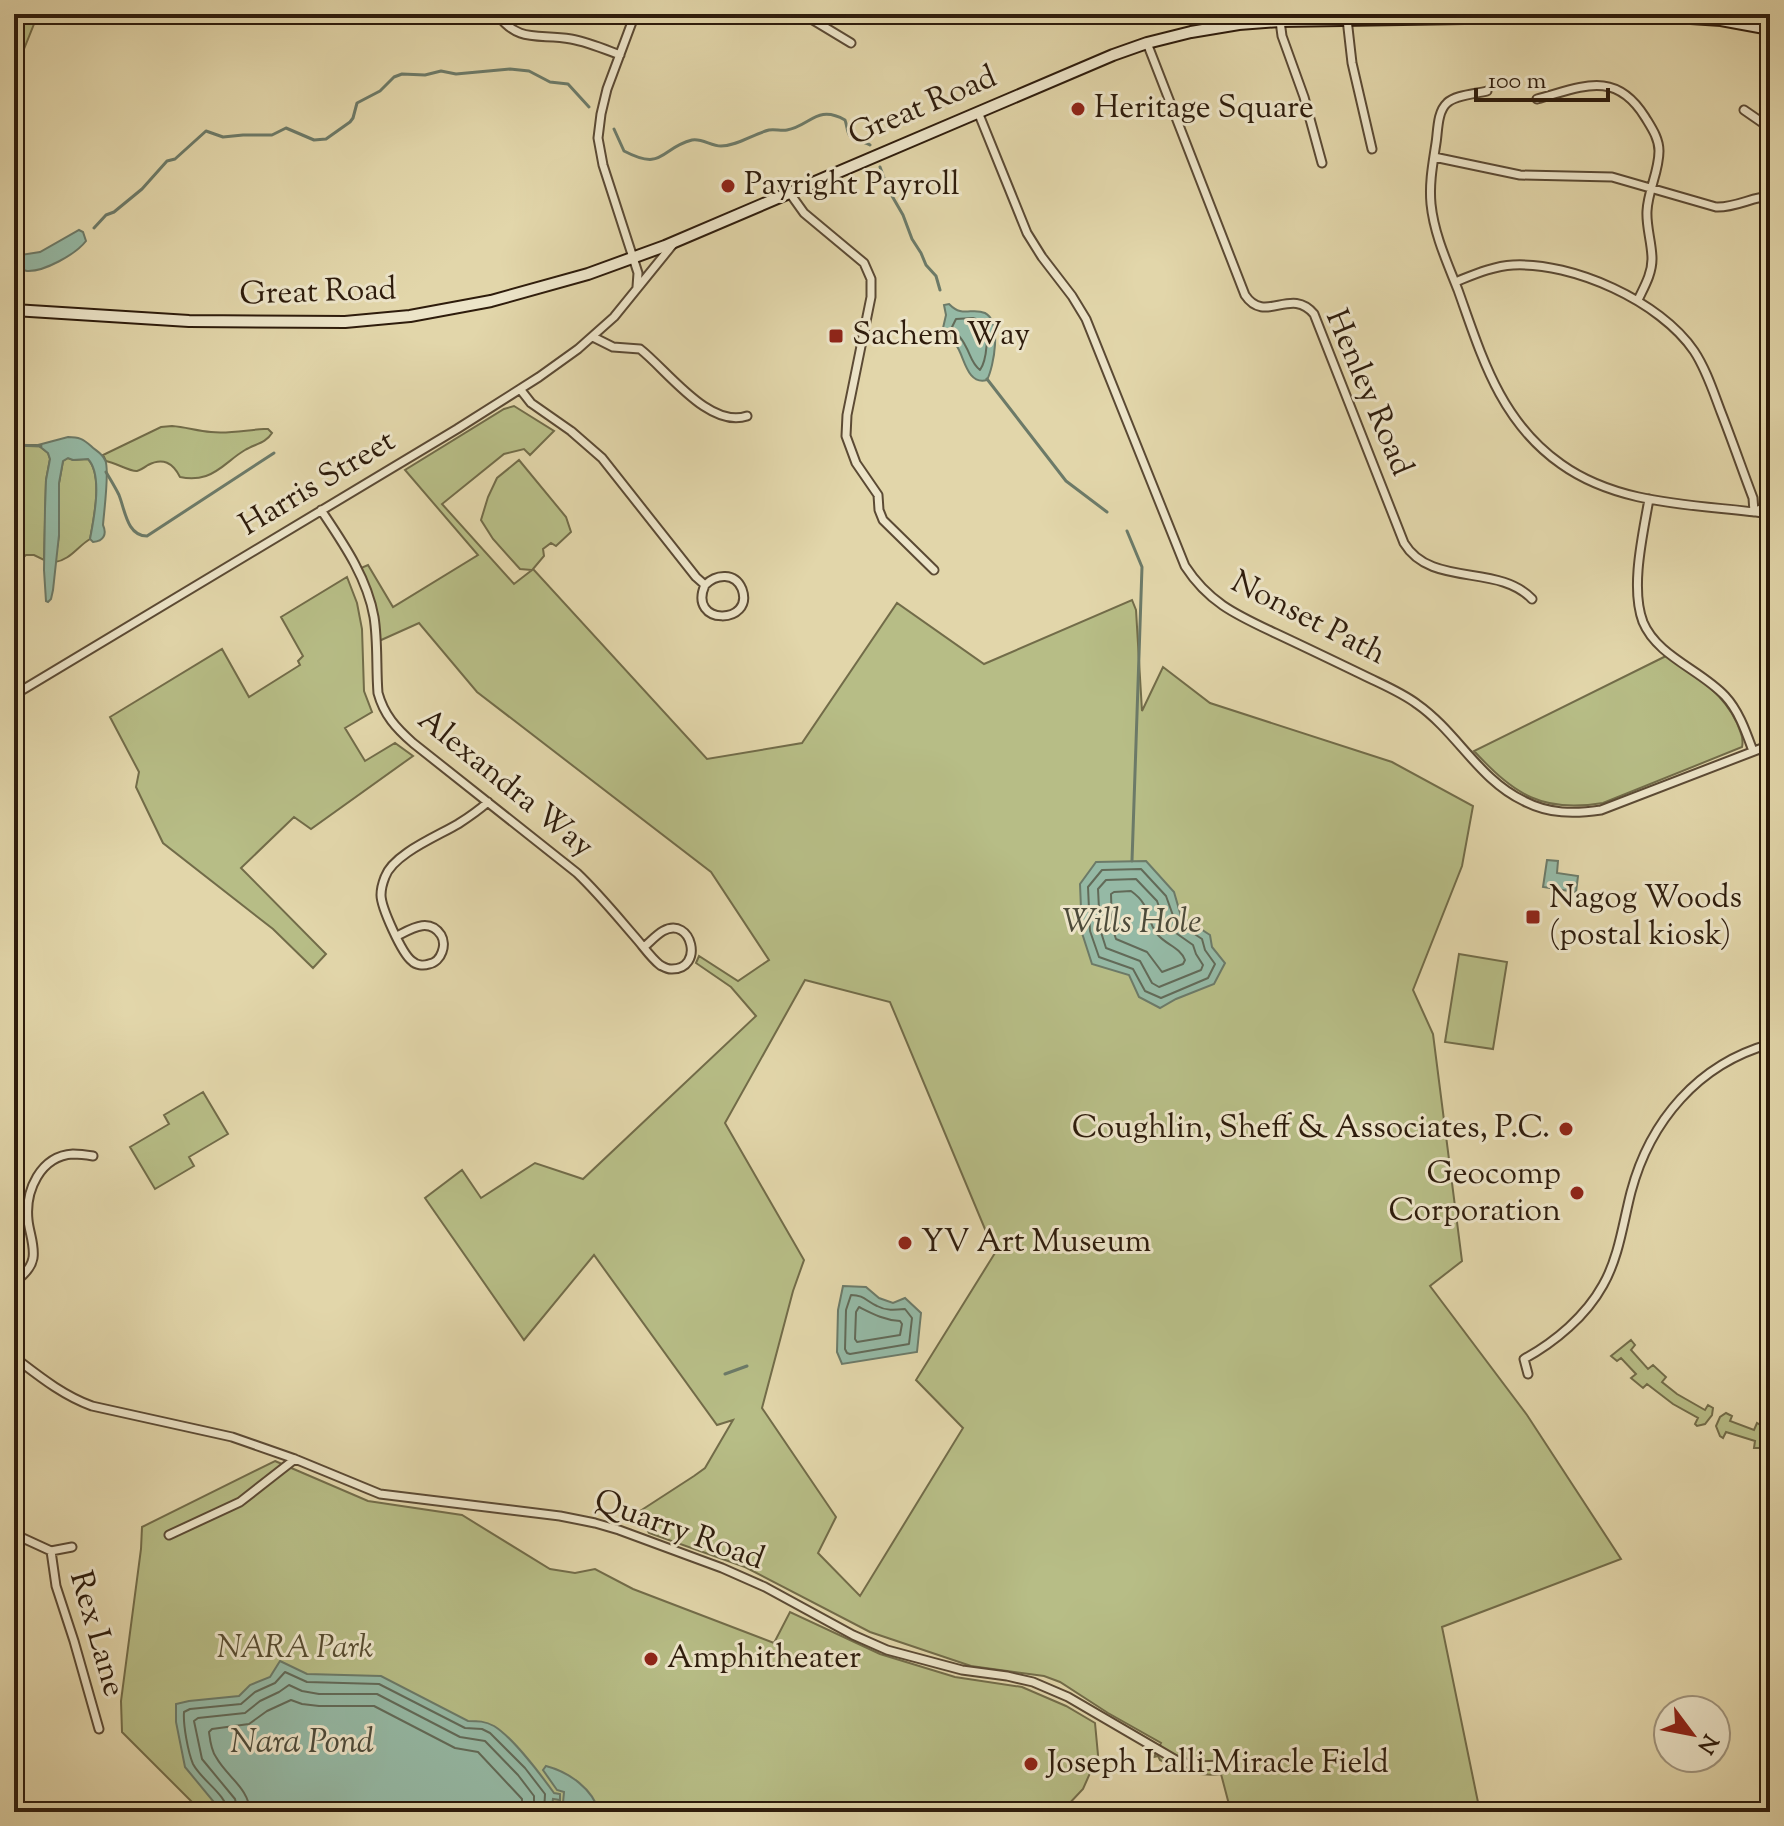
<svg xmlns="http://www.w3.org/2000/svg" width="1784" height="1826" font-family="'Sorts Mill Goudy',serif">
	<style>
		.green { fill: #b7bd86; stroke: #726c49; stroke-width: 2; fill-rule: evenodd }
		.water { fill: #95b9a5; stroke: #6c7a68; stroke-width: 2 }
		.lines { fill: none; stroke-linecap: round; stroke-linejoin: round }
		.shore { stroke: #626a58; stroke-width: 2 }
		.stream { stroke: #6c7a68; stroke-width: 3 }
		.street-casing { stroke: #5b4a34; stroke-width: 11 }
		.secondary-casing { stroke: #2e1c0c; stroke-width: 14 }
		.street { stroke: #ece4c8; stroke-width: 7 }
		.secondary { stroke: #ece4c8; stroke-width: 10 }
		.poi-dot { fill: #8f2418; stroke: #ece4c8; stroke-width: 3 }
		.labels { text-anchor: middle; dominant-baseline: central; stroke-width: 6; stroke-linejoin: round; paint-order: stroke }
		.street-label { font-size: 32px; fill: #2e1c0c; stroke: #ece4c8 }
		.poi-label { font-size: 32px; fill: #2e1c0c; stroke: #ece4c8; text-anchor: start }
		.park-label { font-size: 32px; font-style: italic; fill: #574c31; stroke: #ece4c8 }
		.water-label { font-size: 34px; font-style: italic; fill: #4d4b3a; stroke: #ece4c8 }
	</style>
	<rect width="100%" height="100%" fill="#e2d6aa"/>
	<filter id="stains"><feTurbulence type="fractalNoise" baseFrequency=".0025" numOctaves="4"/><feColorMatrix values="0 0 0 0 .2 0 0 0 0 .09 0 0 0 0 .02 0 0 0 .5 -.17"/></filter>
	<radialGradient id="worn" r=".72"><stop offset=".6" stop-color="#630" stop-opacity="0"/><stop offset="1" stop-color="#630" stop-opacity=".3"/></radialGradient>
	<path class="green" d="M 14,14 L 38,14 L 14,74 Z
		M 514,406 L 554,431 L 530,455 L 524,449 L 504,454 L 442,504 L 514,584 L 532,570 L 520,569 L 493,539 L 481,520 L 488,497 L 497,478 L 519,460 L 566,517 L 571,532 L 556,546 L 551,543 L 543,549 L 544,556 L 533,569 L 707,759 L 802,743 L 897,603 L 984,664 L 1132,600 L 1136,610 L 1142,711 L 1163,667 L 1210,703 L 1392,762 L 1473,806 L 1462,866 L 1413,990 L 1433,1034 L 1462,1261 L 1430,1286 L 1527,1415 L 1621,1559 L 1442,1627 L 1480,1812 L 1231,1812 L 1221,1774 C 1198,1777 1180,1770 1160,1760 L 1158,1756 L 1154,1757 L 1161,1743 L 1108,1713 L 1060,1682 L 1044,1676 L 971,1666 L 870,1632 L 745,1567 L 649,1533 L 637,1513 L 694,1476 L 705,1468 L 733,1420 L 717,1425 L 594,1255 L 524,1340 L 425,1198 L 462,1170 L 481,1198 L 535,1163 L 583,1179 L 756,1016 L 731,987 L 696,963 L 699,956 L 738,981 L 769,960 L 711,872 L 477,692 L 419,623 L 379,641 L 368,585 L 361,568 L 368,565 L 393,607 L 478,555 L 405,470 L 504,409 ZM 805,980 L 890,1002 L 995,1253 L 916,1380 L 963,1428 L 860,1596 L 818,1553 L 836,1517 L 762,1408 L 793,1291 L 804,1260 L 725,1123 Z
		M 172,426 C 186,427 197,431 211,432 C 229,434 246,430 264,429 L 268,429 L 272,433 C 266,443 255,444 245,450 C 231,458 221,471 206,476 C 197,479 189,479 180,477 C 173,463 163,457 148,465 C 145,467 141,470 137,471 C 131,472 116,463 106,461 L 103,455 L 161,427 Z
		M 14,445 L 38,445 L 48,453 L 50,459 L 46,480 L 44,560 L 34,555 L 26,555 L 18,562 L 14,571 Z
		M 68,458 L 73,460 L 88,459 C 103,475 94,518 90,539 C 77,547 70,560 55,562 L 59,535 L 59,483 L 63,461 Z
		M 347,577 L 357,603 L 362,629 L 364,691 L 372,712 L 345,728 L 365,761 L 395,743 L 413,756 L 311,829 L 294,817 L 241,868 L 326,954 L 313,968 L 273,929 L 163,843 L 136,787 L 139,772 L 110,717 L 222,649 L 249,697 L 300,665 L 298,661 L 303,656 L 281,617 Z
		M 1666,656 C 1694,675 1722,691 1737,723 C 1740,731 1744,738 1742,747 L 1603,803 C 1542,813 1515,795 1474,751 Z
		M 1459,954 L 1507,962 L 1493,1049 L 1445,1042 Z
		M 203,1092 L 228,1134 L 189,1157 L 194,1166 L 155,1189 L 130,1147 L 169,1124 L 164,1115 Z
		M 1631,1340 L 1635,1345 L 1631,1350 L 1648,1369 L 1653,1365 L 1666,1377 L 1662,1382 L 1677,1394 L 1705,1410 L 1708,1405 L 1713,1408 L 1712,1415 L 1705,1424 L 1697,1426 L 1695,1424 L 1698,1418 L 1673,1404 L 1647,1384 L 1643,1388 L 1631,1378 L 1636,1374 L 1621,1358 L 1617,1361 L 1611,1356 Z
		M 1726,1413 L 1732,1416 L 1730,1421 L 1754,1430 L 1757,1423 L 1767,1429 L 1762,1448 L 1754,1448 L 1755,1441 L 1726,1432 L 1723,1438 L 1720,1436 L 1716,1426 L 1720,1417 Z
		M 275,1461 L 368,1501 L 462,1515 L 550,1569 L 575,1573 L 595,1569 L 633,1589 L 774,1643 L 790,1612 L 880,1654 L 955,1677 L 1022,1687 L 1066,1706 L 1095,1723 L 1098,1755 L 1083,1789 L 1066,1807 L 1043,1812 L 202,1812 L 122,1732 L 121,1701 L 141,1549 L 142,1527 Z"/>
	<path class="water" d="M 79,230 L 83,232 L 86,241 C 76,254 44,272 27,271 C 23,270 18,268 14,267 L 14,256 L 40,252 Z
		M 949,304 C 952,307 955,310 960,311 C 968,313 976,309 985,313 C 1002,322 994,366 987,380 C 969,385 965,362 959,350 C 955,342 948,336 943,328 L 946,315 L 944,305 Z
		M 68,437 C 79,437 83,439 91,446 C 96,451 102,453 105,460 C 110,468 104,511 103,525 C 107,534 104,541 93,542 L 90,539 C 94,518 103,475 88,459 L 73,460 L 68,458 L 63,461 L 59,483 L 59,535 L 53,590 L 51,599 L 48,602 L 46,601 L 44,570 L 45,509 L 46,480 L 50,459 L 48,453 L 38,445 Z
		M 1547,860 L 1558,861 L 1557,873 L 1578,876 L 1576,892 L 1543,887 Z
		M 1146,861 L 1174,892 L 1181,916 L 1210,935 L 1212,947 L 1225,963 L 1214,984 L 1176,999 L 1160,1008 L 1139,997 L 1129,975 L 1092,964 L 1082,933 L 1080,884 L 1096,862 Z
		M 843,1286 L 866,1287 L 879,1298 L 893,1303 L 905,1298 L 921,1313 L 917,1352 L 842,1364 L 837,1352 L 838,1310 Z
		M 280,1661 L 307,1674 L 381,1676 L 468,1721 C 478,1721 485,1721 494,1726 C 512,1737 541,1775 554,1793 L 560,1794 L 560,1800 L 553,1799 L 551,1812 L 222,1812 L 185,1767 L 176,1722 L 176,1704 L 189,1701 L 239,1696 L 250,1685 L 270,1677 Z
		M 546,1766 C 569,1772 593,1789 599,1812 L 556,1812 L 557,1804 L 563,1803 L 564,1792 L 557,1790 L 543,1770 Z"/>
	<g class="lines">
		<path class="shore" d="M 973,318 L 984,322 C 989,333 987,360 980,370 C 971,363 971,355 965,345 C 962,338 956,333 952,327 L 956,319 Z
			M 1141,869 L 1166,896 L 1175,921 L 1202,939 L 1205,950 L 1215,964 L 1208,978 L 1161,998 L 1145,991 L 1133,969 L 1099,957 L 1090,931 L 1088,887 L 1102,870 Z
			M 1136,879 L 1157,901 L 1166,926 L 1193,945 L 1196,954 L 1203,965 L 1201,970 L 1159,987 L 1152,983 L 1140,961 L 1106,948 L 1100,929 L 1098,889 L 1106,880 Z
			M 1131,891 C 1152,906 1145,918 1157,934 C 1166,945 1180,947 1185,960 L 1183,964 L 1162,972 L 1147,952 L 1116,939 L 1112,927 L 1111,894 L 1114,892 Z
			M 851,1295 C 864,1295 866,1301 877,1306 C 886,1311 895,1310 905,1309 L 912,1318 L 909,1344 L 850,1354 L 847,1353 L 845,1349 L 846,1310 Z
			M 859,1307 C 873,1314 884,1320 900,1321 L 902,1324 L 900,1335 L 857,1342 L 855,1339 L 856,1312 Z
			M 228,1812 C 226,1794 202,1781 193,1764 C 188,1752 183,1725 184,1712 L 190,1709 L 241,1704 L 255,1692 L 275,1683 L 285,1672 L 307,1682 L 379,1684 L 465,1728 L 482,1729 L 490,1733 L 525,1768 L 545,1794 L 544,1812
			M 238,1812 L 235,1799 L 202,1759 L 194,1721 L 198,1718 L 245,1713 L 260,1701 L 279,1692 L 289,1685 L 302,1691 L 319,1694 L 377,1694 L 460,1737 L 485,1741 L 518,1775 L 534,1796 L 534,1812
			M 250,1812 C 249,1788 227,1777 216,1757 C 211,1750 210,1740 209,1732 L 212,1729 L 249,1724 L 267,1711 L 291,1700 L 302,1704 L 319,1706 L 374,1706 L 455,1748 L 478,1752 L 522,1799 L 522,1812"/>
		<path class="stream" d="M 614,129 L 624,151 C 664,172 660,148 692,140 C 702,138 711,146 721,146 C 737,146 753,134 769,130 C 775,129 781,131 787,130 C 810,126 817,104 845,120 C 847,125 847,133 850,136 C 854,142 864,141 870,145
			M 880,167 L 888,189 L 903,215 L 912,239 L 921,253 L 926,265 L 936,276 L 940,290
			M 94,228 L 106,215 L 114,212 L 142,189 L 167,161 L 175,159 L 206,131 L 223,137 L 243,135 L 272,135 L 286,128 L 314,140 L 326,139 L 350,122 L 353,118 L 357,103 L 380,91 L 394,77 L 402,74 L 425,75 L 441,71 L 456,74 L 510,69 L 529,71 L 550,82 L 568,84 L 589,107
			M 987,379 L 1066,481 L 1107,512
			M 14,445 L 41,446
			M 106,472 C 110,479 115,487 119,495 C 125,510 127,536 147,536 L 274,453
			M 1127,531 L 1142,567 L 1132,861
			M 725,1374 L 747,1366"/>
		<g class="street-casing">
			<path id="street" d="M 497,14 C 519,44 539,33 571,39 C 588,42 604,49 620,55
				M 635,14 L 607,89 L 601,114 L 598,138 L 603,165 L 638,273 L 637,287
				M 657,14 L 677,19 L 697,14
				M 803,14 L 851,43
				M 1347,19 L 1352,63 L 1372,149
				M 1280,21 L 1282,36 L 1304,97 L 1322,163
				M 1147,43 L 1245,295 C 1265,325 1291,286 1314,314 L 1404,543 C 1431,588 1498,563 1532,599
				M 1487,91 C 1475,94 1455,95 1447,103 C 1437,112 1438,131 1436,143 C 1433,163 1429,183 1431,204 C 1434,234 1447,262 1458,290 C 1482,357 1500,421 1561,464 C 1621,507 1699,504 1770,514
				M 1537,99 C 1582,87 1615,69 1645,117 C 1651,127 1659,138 1659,151 C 1659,172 1648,190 1647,211 C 1646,227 1652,243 1652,259 C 1652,274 1644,287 1638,300
				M 1744,110 L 1770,128
				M 978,112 L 1027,233 L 1042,257 L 1072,296 L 1086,319 L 1185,566 C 1209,603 1237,615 1275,633 C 1305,647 1334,661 1363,675 C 1381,684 1401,692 1417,704 C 1457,732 1479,780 1524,801 C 1549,814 1574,814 1601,810 L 1770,745
				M 1434,157 L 1520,175 L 1612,177 L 1716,207 C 1735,208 1752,197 1770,196
				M 789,192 L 804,213 L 864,263 L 871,279 L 871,297 L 847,415 L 846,436 L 856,463 L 878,495 L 879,510 L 883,520 L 934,570
				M 1455,282 C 1473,275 1493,266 1513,265 C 1573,262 1660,301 1694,351 C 1706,369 1713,391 1721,412 C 1732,440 1742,469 1753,498 L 1754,512
				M 593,337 L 613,347 L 640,349 C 667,370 709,429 747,416
				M 520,389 L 531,403 L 571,431 L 602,458 L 696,577 L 705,585 C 687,626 755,625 742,589 C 735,572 716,574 705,585
				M 1649,499 C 1643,534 1630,588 1643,622 C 1657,656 1701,670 1725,696 C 1739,711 1746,732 1753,751
				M 321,510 C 343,543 367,577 374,617 C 378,642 376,668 378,693 C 384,715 396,728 413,743 L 577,873 C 598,893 616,915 635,937 C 643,946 651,958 660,965 C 664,967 667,969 671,969 C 705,970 692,915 663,931 C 656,935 650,942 644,947
				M 1756,511 L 1770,505
				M 14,695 L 457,429 L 539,377 L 578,349 L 614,317 L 674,243
				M 397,936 C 411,929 429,917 441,935 C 444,940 444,947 442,952 C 440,958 435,963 429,964 C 423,966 416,965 412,961 C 402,954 381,907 381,895 C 381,889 383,882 385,877 C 393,854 438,836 458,824 C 469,817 479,810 488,802
				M 14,1282 C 23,1276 31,1269 33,1258 C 35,1245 29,1232 28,1220 C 25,1191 40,1156 73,1154 C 80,1154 87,1155 93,1156
				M 14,1357 C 39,1376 62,1395 92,1406 L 232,1437 L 295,1459 L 380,1494 L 560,1516 L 595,1523 L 619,1530 L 722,1568 L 765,1587 L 853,1635 L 887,1650 L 962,1670 L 1007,1676 L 1033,1682 L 1068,1697 L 1176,1760 L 1197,1766 L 1222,1765
				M 1528,1374 L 1524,1359 C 1555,1342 1586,1316 1603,1285 C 1619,1257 1623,1223 1631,1192 C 1650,1121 1698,1064 1770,1044
				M 14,1534 L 51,1551 L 72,1547
				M 169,1535 L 240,1502 L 295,1459
				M 51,1551 L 56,1586 L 74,1641 L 99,1729"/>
		</g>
		<g class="secondary-casing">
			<path id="secondary" d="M 14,310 L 189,321 L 345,322 L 410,316 L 491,301 L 588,274 L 665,246 L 1113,55 L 1147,43 L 1191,32 L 1239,24 L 1280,21 L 1645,15 L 1721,20 L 1770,29"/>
		</g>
		<use href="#street" class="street"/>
		<use href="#secondary" class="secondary"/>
	</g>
	<g class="poi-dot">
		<circle cx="1078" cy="109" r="8"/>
		<circle cx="728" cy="186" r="8"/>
		<rect x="828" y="328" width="16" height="16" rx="4"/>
		<rect x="1525" y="909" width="16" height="16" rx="4"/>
		<circle cx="1566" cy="1129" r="8"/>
		<circle cx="1577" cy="1193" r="8"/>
		<circle cx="905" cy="1243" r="8"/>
		<circle cx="651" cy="1659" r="8"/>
		<circle cx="1031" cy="1764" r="8"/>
	</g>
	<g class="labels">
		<g class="street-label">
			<text transform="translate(923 107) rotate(-23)">Great Road</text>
			<text transform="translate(318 293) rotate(-2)">Great Road</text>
			<text transform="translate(1368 393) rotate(67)">Henley Road</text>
			<text transform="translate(318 484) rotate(-31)">Harris Street</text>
			<text transform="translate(1308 619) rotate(27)">Nonset Path</text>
			<text transform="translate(505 784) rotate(39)">Alexandra Way</text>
			<text transform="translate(679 1531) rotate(20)">Quarry Road</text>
			<text transform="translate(96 1634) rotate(74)">Rex Lane</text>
		</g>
		<g class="poi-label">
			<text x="1094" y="109">Heritage Square</text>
			<text x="744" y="186">Payright Payroll</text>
			<text x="852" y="336">Sachem Way</text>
			<text x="1549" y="899">Nagog Woods<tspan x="1549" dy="37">(postal kiosk)</tspan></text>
			<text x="1550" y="1129" text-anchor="end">Coughlin, Sheff &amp; Associates, P.C.</text>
			<text x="1561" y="1175" text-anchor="end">Geocomp<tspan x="1561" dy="37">Corporation</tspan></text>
			<text x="921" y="1243">YV Art Museum</text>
			<text x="667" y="1659">Amphitheater</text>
			<text x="1047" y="1764">Joseph Lalli Miracle Field</text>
		</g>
		<g class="park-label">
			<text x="295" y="1649">NARA Park</text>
		</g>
		<g class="water-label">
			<text x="1132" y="923">Wills Hole</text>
			<text x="302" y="1743">Nara Pond</text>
		</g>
	</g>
	<rect width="1784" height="1826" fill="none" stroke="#e2d6aa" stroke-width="48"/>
	<rect x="16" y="16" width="1752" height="1794" fill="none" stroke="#2e1c0c" stroke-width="4"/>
	<rect x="24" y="24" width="1736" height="1778" fill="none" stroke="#2e1c0c" stroke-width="2"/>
	<g transform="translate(1692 1734) rotate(122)"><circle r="38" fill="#ece4c8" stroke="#a0947d" stroke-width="2"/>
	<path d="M0-6L14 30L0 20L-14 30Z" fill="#8f2418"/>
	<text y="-12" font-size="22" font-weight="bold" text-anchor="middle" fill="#2e1c0c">N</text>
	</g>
	<path d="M1476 88v12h132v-12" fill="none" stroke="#2e1c0c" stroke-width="4"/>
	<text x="1488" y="88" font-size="24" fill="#2e1c0c" stroke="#ece4c8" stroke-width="6" paint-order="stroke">100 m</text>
	<rect width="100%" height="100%" filter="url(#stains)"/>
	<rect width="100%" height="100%" fill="url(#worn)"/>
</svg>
